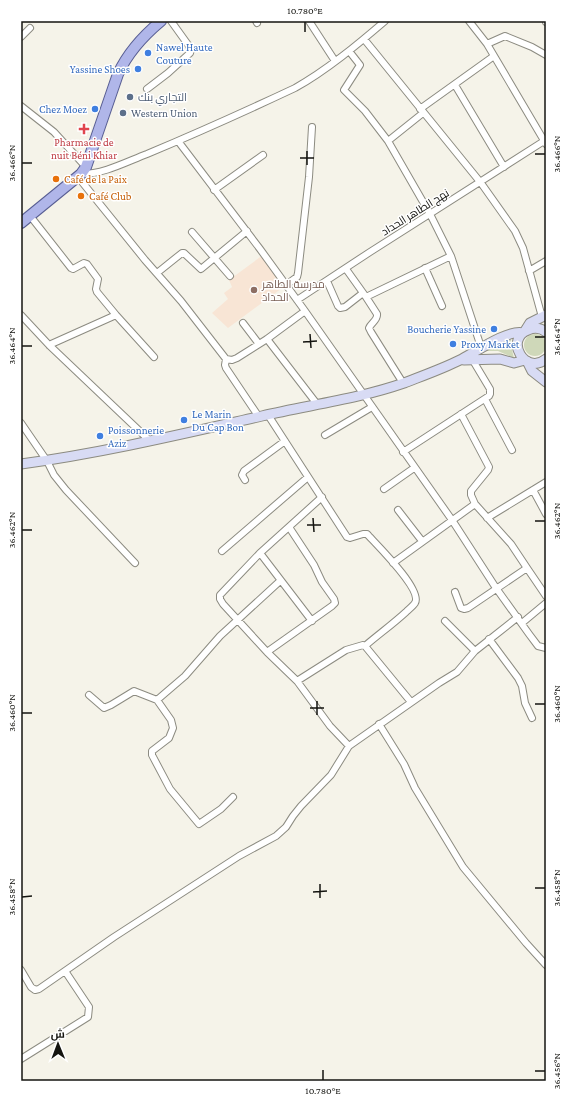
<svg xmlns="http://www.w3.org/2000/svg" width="567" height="1102" font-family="'Crimson Pro',Cairo,serif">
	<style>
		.education { fill: #f8e5d5 }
		.green { fill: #cfd8b9 }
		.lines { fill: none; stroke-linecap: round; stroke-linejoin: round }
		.street-casing { stroke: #8c8b81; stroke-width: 8 }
		.secondary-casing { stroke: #8c8b81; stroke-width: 11 }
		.primary-casing { stroke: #585e93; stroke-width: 12 }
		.street { stroke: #fff; stroke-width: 6 }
		.secondary { stroke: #d8dbf4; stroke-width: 9 }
		.primary { stroke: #b0b6e9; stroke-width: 10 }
		.ticks { fill: none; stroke: #141410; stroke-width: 1.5 }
		.shop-dot { fill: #3f7fe0; stroke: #fff; stroke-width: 1.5 }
		.service-dot { fill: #5c6f8a; stroke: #fff; stroke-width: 1.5 }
		.health-dot { fill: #e0444e; stroke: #fff; stroke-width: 1.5 }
		.food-dot { fill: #e8710a; stroke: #fff; stroke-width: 1.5 }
		.education-dot { fill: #8d6e63; stroke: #fff; stroke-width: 1.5 }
		.labels { text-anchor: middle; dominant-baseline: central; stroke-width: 3; stroke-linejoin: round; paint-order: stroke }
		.shop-label { font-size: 11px; fill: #366cbe; stroke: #fff; text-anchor: start }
		.service-label { font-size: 11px; fill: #4e5e75; stroke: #fff; text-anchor: start }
		.health-label { font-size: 11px; fill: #be3a42; stroke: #fff }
		.food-label { font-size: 11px; fill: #c56008; stroke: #fff; text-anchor: start }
		.street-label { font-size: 11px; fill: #141410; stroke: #fff }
		.education-label { font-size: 11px; fill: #785e54; stroke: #fff; text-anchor: start }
		.neatline { fill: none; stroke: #141410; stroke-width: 1.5 }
		.ticks-label { font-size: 10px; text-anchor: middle; fill: #141410 }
	</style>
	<rect width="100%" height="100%" fill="#f5f3e9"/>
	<path class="education" d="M 263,255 L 285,286 L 228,328 L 212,313 L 228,299 L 224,293 L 232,287 L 229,280 Z"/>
	<path class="green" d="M524 345a11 11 0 1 1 22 0a11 11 0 1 1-22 0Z
		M 511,338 L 511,346 L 514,358 L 498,351 L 483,351 Z"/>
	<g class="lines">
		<g class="street-casing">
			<path id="street" d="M 256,21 L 257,23
				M 309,21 L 335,61
				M 469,21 L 487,44 L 546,144
				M 546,21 L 546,22
				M 21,37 L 30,28
				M 364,39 L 481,183 L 515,231 L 523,248 L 542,317
				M 487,44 L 505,36 L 532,47 L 546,55
				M 349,51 L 360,65 L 344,90 L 365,111 L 388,141 L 430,214 L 451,256 L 481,347
				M 455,85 L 504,167
				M 147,89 L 168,73 L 190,53 L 191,50 L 189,46 L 171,21
				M 21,106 L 54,132 L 86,167
				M 420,109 L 494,56
				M 178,141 L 260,249 L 305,311 L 452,520 L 496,588 L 529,634 L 538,646 L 546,648
				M 388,141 L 423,113
				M 81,174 C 104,174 126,162 147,154 C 197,133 246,111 295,88 C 327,70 357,45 385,21
				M 78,177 L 145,260 L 181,301 L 226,359 L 232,360 L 237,358 L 267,339 L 305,311
				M 214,190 L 263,155
				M 31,217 L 71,268 L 73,269 L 84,263 L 87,264 L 98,279 L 96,289 L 97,292 L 116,315 L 154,357
				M 192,232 L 230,276
				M 425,268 L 442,306
				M 346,269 L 366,297 L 451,256
				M 529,271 L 546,261
				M 157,273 L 182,253 L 184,253 L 201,269 L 247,231
				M 327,281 L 338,306 L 340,308 L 345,307 L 363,293
				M 286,285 L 297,277 L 298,273 L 309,177 L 312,127
				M 366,297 L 377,314 C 378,320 371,323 369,328 L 371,332 L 403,383
				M 297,300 L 370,252 L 544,141
				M 21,315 L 49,345 L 150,441
				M 243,323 L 259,344
				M 267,339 L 317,404
				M 49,345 L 116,315
				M 226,359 L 225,365 L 226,368 L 259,417
				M 485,399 L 512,450
				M 268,415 L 347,537 L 350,538 L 363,534 L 367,534 C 376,544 423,590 415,603 C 413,606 409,609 406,612 C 393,624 379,634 365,646
				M 21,423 L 47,461 L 54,475 L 66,490 L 135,563
				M 325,435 L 372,407
				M 403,452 L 489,396 L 490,394 L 490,389 L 472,359
				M 245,480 L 242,475 L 244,471 L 285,441
				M 384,489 L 414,468
				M 533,490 L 546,514
				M 398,510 L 422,541
				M 487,518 L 546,482
				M 289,527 L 314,565 L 322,582 L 334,599 L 335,603 L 332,606 L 267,652 L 297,681 L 330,726 L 349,746
				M 222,551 L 308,477
				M 260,553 L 312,621
				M 393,563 L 475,504
				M 527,568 L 546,596
				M 455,592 L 461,608 L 464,609 L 468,608 L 527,568 L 511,544 L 475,504 L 471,495 L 471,491 L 488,470 L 489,467 L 461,414
				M 445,621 L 475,651
				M 522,623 L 546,603
				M 489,639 L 518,678 L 522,686 L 525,703 L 532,718
				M 267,652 L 223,604 L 220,599 L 220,595 L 260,553 L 322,497
				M 297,681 L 346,650 L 363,645 L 365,646 L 411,702
				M 89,695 L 104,708 L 111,705 L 134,691 L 157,700 L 171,720 L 173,728 L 169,738 L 152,751 L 152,755 L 170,789 L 199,824 L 221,809 L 233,797
				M 157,700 L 185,676 L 220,636 L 280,581
				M 379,724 L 404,764 L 415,788 L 463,867 L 526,943 L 546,965
				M 21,970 L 31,987 L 35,990 L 39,989 L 114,937 L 239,856 L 276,836 L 286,827 L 293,816 L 301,806 L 331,775 L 349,746 L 439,683 L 457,672 L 475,651 L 518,617
				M 21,1059 L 88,1017 L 89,1007 L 65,971"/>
		</g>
		<g class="secondary-casing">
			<path id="secondary" d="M 525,331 L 530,323 L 546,315
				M 546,332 C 541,328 535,327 528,330 C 504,339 525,376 546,359
				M 464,360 L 500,359 L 514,363 L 525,360
				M 527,361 L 532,371 L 546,382
				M 21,464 C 102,453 182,434 262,416 C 309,405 358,399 404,383 C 422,376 442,369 460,360 C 472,354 510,328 523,333"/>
		</g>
		<g class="primary-casing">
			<path id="primary" d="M 21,223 L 81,174 L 86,167 L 118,74 C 128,52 143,36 161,21"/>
		</g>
		<use href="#street" class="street"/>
		<use href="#secondary" class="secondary"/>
		<use href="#primary" class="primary"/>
	</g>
	<path class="ticks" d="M 305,22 L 305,32M 307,151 L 307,165M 535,154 L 545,154M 300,158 L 314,158M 22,163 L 32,163M 310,334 L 311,348M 535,337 L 545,337M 303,342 L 317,341M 22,346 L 32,346M 313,518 L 314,532M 535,521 L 545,521M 307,525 L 321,525M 22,530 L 32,530M 317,701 L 317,715M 535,704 L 545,704M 310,708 L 324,708M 22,713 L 32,713M 320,884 L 320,898M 535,888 L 545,888M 313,892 L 327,891M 22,897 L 32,896M 323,1070 L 323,1080M 535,1071 L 545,1071"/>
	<g class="shop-dot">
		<circle cx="148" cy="53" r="4"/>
		<circle cx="138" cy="69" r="4"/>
		<circle cx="95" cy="109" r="4"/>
		<circle cx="494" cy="329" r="4"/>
		<circle cx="453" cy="344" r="4"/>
		<circle cx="184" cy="420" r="4"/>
		<circle cx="100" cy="436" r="4"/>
	</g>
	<g class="service-dot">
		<circle cx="130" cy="97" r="4"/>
		<circle cx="123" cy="113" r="4"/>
	</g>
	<path class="health-dot" d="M82 123h4v4h4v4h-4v4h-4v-4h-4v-4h4z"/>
	<g class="food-dot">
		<circle cx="56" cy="179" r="4"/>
		<circle cx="81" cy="196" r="4"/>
	</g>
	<circle class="education-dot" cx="254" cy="290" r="4"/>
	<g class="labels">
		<g class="shop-label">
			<text x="156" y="47">Nawel Haute<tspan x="156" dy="13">Couture</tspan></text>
			<text x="130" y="69" text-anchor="end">Yassine Shoes</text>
			<text x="87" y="109" text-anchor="end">Chez Moez</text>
			<text x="486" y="329" text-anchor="end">Boucherie Yassine</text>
			<text x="461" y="344">Proxy Market</text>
			<text x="192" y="414">Le Marin<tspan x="192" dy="13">Du Cap Bon</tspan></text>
			<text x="108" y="430">Poissonnerie<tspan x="108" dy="13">Aziz</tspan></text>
		</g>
		<g class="service-label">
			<text x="138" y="97">التجاري بنك</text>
			<text x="131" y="113">Western Union</text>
		</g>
		<g class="health-label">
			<text x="84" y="142">Pharmacie de<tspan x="84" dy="13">nuit Béni Khiar</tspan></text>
		</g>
		<g class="food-label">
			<text x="64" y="179">Café de la Paix</text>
			<text x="89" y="196">Café Club</text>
		</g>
		<g class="street-label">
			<text transform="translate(415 212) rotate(-32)">نهج الطاهر الحداد</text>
		</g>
		<g class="education-label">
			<text x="262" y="284">مدرسة الطاهر<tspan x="262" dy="13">الحداد</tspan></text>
		</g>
	</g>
	<rect width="567" height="1102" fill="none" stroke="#ffffff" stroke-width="44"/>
	<g transform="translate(58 1044) rotate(359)" stroke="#ffffff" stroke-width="3" paint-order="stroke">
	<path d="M0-3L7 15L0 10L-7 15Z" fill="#141410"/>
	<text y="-6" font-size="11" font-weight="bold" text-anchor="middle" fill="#141410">ش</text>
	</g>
	<rect x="22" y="22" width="523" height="1058" class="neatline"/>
	<g class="ticks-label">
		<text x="305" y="14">10.780°E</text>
		<text transform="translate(556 154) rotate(-90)" y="4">36.466°N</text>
		<text transform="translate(11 163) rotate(-90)" y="4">36.466°N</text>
		<text transform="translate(556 337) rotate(-90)" y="4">36.464°N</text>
		<text transform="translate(11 346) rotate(-90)" y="4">36.464°N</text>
		<text transform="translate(556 521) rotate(-90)" y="4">36.462°N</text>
		<text transform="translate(11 530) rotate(-90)" y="4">36.462°N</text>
		<text transform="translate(556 704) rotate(-90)" y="4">36.460°N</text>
		<text transform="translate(11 713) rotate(-90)" y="4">36.460°N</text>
		<text transform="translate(556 888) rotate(-90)" y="4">36.458°N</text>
		<text transform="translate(11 897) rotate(-90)" y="4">36.458°N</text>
		<text transform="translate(556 1071) rotate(-90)" y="4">36.456°N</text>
		<text x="323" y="1094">10.780°E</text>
	</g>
</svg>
